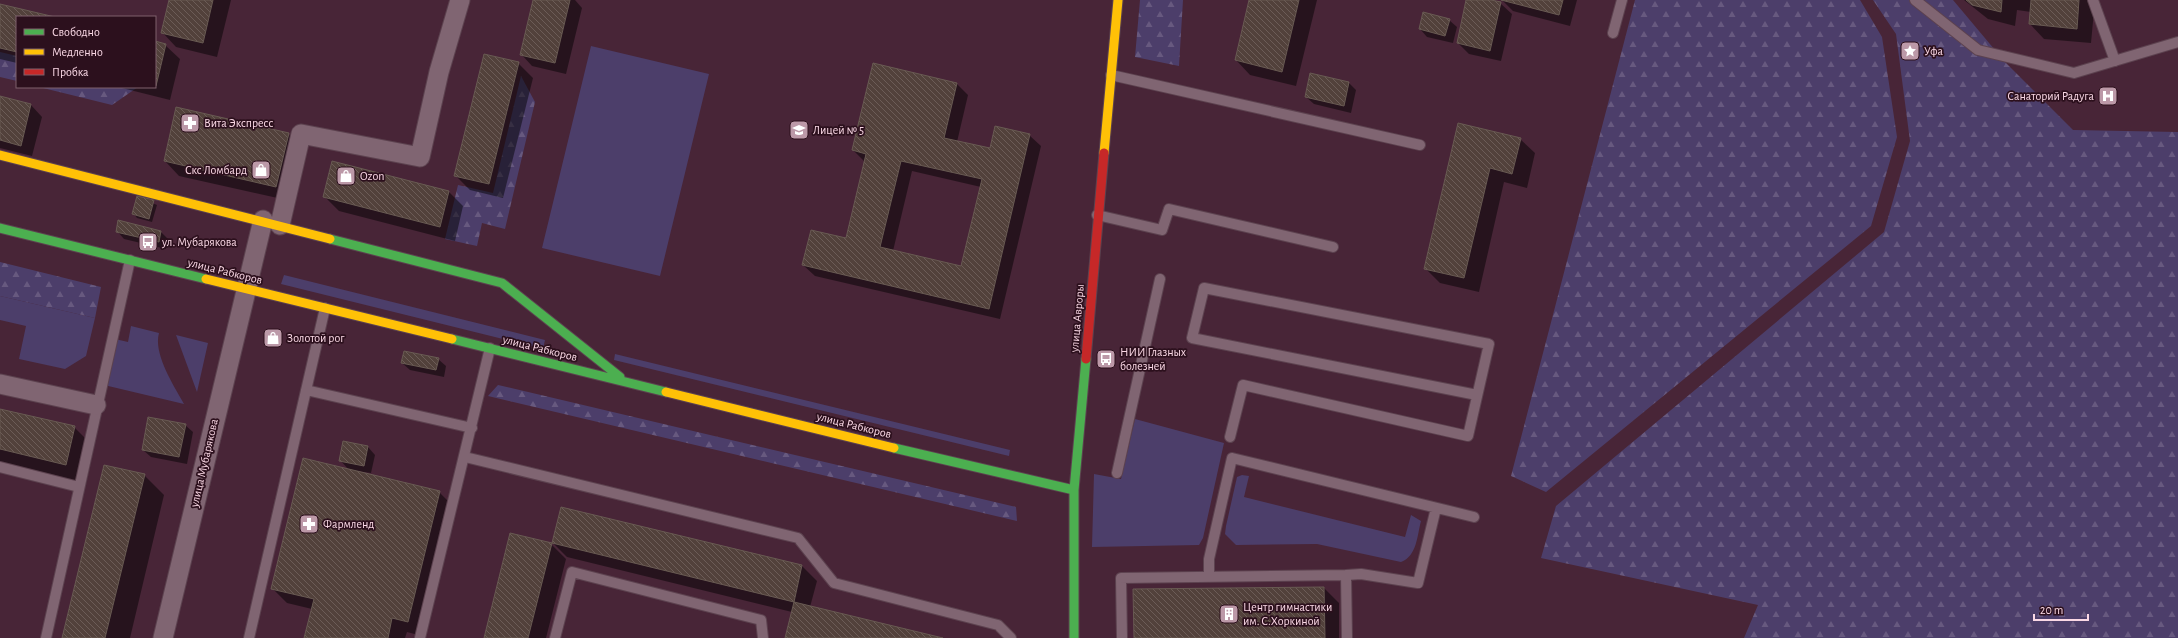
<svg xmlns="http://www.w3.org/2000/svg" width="2178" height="638" font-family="'Alegreya Sans',sans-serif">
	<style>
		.green { fill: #4c3e6a }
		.forest { fill: url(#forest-firs) }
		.shadow { fill: #0007; fill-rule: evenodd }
		.building { fill: url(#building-back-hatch); stroke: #685a52; fill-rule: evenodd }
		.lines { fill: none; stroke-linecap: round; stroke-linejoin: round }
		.lane-casing { stroke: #5c424f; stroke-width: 12 }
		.street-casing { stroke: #5c424f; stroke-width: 21 }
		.fast-casing { stroke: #5c424f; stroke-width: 11 }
		.slow-casing { stroke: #5c424f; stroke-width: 11 }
		.jam-casing { stroke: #5c424f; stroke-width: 11 }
		.lane { stroke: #806572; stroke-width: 10 }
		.street { stroke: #806572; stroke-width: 19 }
		.fast { stroke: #4caf50; stroke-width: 9 }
		.slow { stroke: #ffc107; stroke-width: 9 }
		.jam { stroke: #c62828; stroke-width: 9 }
		.labels { text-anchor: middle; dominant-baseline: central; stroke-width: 3.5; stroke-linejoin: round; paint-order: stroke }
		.poi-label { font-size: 12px; fill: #fad8e5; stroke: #2c101d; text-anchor: start }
		.street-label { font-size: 12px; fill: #fad8e5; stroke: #2c101d }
	</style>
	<defs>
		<pattern id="forest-firs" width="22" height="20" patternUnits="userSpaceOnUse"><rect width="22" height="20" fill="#4c3e6a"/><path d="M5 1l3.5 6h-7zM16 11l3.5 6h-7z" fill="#67597f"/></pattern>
		<pattern id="building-back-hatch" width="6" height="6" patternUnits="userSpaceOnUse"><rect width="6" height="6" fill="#52413b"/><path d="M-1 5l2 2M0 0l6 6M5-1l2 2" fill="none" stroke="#6c5c57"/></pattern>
	</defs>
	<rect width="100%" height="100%" fill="#482537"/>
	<path class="green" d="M 591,46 L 709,74 L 660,276 L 542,248 Z
		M 284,275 L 545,340 L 543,349 L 281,284 Z
		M 0,296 L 95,318 L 86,356 L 65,369 L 19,359 L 26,326 L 0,320 Z
		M 131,326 L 159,333 C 153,354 174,386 184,404 L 104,385 L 115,339 L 128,342 Z
		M 176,335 L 208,343 L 197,392 Z
		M 615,354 L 1010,450 L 1009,456 L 614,360 Z
		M 1135,419 L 1224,443 L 1203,538 L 1199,545 L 1092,547 L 1094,474 L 1121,479 Z
		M 1242,475 L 1249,476 L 1244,497 L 1405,537 L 1411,515 L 1421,521 C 1417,536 1417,556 1401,562 L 1317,544 L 1236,545 L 1225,534 L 1226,526 L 1237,477 Z"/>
	<path class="forest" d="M 1140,0 L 1183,0 L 1179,66 L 1135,57 Z
		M 1635,0 L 1860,0 L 1882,37 L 1897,137 L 1871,226 L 1546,492 L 1511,476 Z
		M 1873,0 L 1953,0 L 2005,62 L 2073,130 L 2178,132 L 2178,638 L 1744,638 L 1758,605 L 1541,558 L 1556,506 L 1884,232 L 1910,141 L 1896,34 Z
		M 0,52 L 17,56 L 17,81 L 0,77 Z
		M 521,76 L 535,102 L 505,229 L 482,223 L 477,246 L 445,239 L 458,185 L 493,193 Z
		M 39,87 L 138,87 L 112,105 Z
		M 0,262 L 101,287 L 95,318 L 0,296 Z
		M 498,385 L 1016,507 L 1017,521 L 488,396 Z"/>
	<path class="shadow" d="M 170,0 L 231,0 L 217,57 L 176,47 L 162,32 Z
		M 534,0 L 575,0 L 582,8 L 566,74 L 532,66 L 521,54 Z
		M 1250,0 L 1317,0 L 1296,86 L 1250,75 L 1236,60 Z
		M 1467,0 L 1487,0 L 1500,3 L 1512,14 L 1501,61 L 1469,54 L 1458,43 Z
		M 1502,0 L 1577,0 L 1570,26 L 1513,11 Z
		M 1964,0 L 2095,0 L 2091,43 L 2044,39 L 2030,24 L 2031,12 L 2017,10 L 2015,26 L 1988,19 Z
		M 0,5 L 50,17 L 17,17 L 17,63 L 0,59 Z
		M 1449,20 L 1457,27 L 1453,43 L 1427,37 L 1420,29 Z
		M 155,42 L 165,45 L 180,59 L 170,100 L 118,87 L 155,87 Z
		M 518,63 L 533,78 L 503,198 L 470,190 L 455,175 Z
		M 1349,83 L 1356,90 L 1351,113 L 1314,104 L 1306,97 Z
		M 957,84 L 968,95 L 957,142 L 990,150 L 1029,135 L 1041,146 L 1000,319 L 815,276 L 803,265 L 847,239 L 865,162 L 853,150 ZM 912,171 L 981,187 L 962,267 L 893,251 Z
		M 0,97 L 31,105 L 42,117 L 32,156 L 0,148 Z
		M 1459,124 L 1520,139 L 1535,153 L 1527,188 L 1504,182 L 1479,292 L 1440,283 L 1426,269 Z
		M 288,134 L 303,149 L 291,201 L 179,176 L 165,161 Z
		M 333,162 L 449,192 L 463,206 L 455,241 L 339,211 L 324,196 Z
		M 138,197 L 157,205 L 152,222 L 137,218 L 134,214 Z
		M 119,222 L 161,232 L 168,239 L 166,249 L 124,239 L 117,231 Z
		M 438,359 L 446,366 L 444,377 L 410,370 L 402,363 Z
		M 0,410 L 74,427 L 94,447 L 86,484 L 0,464 Z
		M 185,425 L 193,432 L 187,464 L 151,457 L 143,450 Z
		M 344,442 L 368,447 L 375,455 L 371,473 L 349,470 L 340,460 Z
		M 144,475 L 164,495 L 130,638 L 63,638 Z
		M 439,492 L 454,507 L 422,636 L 407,632 L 405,638 L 305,638 L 312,609 L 287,603 L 272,588 Z
		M 561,508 L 802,566 L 817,581 L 810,607 L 939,638 L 786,638 L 792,612 L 567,557 L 553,543 Z
		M 551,544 L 566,559 L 546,638 L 485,638 Z
		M 1324,588 L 1339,603 L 1339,638 L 1135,638 Z"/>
	<path class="building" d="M 169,0 L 213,0 L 203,43 L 161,33 Z
		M 533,0 L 570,0 L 555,63 L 520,55 Z
		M 1249,0 L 1299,0 L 1282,72 L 1235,60 Z
		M 1466,0 L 1491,0 L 1501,2 L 1490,51 L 1457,43 Z
		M 1501,0 L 1563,0 L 1559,15 Z
		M 1966,0 L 2002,0 L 2001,12 L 1972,5 Z
		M 2031,0 L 2079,0 L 2077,29 L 2029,24 Z
		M 0,4 L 55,17 L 17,17 L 17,52 L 0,48 Z
		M 1423,12 L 1450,19 L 1445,36 L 1419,29 Z
		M 155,41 L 166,44 L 156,86 L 155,85 Z
		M 484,54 L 519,62 L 489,184 L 454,176 Z
		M 873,63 L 957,83 L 944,138 L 990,148 L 995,126 L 1030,134 L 989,309 L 802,265 L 811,230 L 846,238 L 866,154 L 852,150 ZM 901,161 L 982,179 L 961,266 L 880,247 Z
		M 1310,73 L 1349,82 L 1344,106 L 1305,97 Z
		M 0,96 L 31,104 L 21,146 L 0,140 Z
		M 176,107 L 289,133 L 276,187 L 164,161 Z
		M 1458,123 L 1521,138 L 1512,174 L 1490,168 L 1464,278 L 1424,269 Z
		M 332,161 L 449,191 L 440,227 L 323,197 Z
		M 137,196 L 154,200 L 149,219 L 132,214 Z
		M 118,220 L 161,231 L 159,242 L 116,232 Z
		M 404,351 L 439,358 L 436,370 L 401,363 Z
		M 0,409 L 75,426 L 66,465 L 0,449 Z
		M 148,417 L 186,424 L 179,457 L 142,450 Z
		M 343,441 L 368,446 L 364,466 L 339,461 Z
		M 303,458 L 440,491 L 408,622 L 392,618 L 388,638 L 304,638 L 314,599 L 271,589 Z
		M 104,465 L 145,474 L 105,638 L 62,638 Z
		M 561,507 L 802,565 L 794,602 L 552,543 Z
		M 510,533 L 552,543 L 528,638 L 484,638 Z
		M 1324,587 L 1325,638 L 1134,638 L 1133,589 Z
		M 794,602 L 943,638 L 785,638 Z"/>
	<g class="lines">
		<g class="lane-casing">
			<path id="lane" d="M 1915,0 L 1978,50 L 2074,73 L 2178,42
				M 2093,0 L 2115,61
				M 1613,33 L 1622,0
				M 1111,75 L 1420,145
				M 1097,215 L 1162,230 L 1169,209 L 1333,247
				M 306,390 L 472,428
				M 1230,437 L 1243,385 L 1468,436 L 1489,344 L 1204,288 L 1192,338 L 1477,395
				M 465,457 L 798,538 L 834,583 L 998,625 L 1011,638
				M 0,467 L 79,487
				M 1117,473 L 1160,279
				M 1346,575 L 1361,574 L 1418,583 L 1436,508
				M 1209,577 L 1209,559 L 1232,458 L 1474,517
				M 46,638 L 130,260
				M 249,638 L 325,308
				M 420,638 L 490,348
				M 555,638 L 572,572 L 761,620 L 763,638
				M 1122,638 L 1121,578 L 1346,575 L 1347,638"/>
		</g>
		<g class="street-casing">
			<path id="street" d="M 280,225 L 301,134 L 420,157 L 439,72 L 460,0
				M 0,384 L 96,405
				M 163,638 L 263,220"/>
		</g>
		<g class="fast-casing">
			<path id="fast" d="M 0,228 L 206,279
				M 330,239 L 502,283 L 620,377
				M 452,339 L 666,392
				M 894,448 L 1074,490
				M 1074,638 L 1074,490 L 1086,359"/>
		</g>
		<g class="slow-casing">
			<path id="slow" d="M 1104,153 L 1118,0
				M 0,155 L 330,239
				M 206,279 L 452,339
				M 666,392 L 894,448"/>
		</g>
		<g class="jam-casing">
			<path id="jam" d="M 1086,359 L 1104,153"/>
		</g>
		<use href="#lane" class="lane"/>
		<use href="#street" class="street"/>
		<use href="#fast" class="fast"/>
		<use href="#slow" class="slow"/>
		<use href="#jam" class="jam"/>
	</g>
	<defs>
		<g id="sight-square" transform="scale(1)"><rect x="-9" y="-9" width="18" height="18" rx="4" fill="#bc99a8" stroke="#2c101d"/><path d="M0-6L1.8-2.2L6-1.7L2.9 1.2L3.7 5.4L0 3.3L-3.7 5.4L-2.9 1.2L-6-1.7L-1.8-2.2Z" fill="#fff"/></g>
		<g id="hospital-square" transform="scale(1)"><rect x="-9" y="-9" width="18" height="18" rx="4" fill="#bc99a8" stroke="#2c101d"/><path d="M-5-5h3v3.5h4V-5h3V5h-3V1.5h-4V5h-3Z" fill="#fff"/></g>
		<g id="pharmacy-square" transform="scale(1)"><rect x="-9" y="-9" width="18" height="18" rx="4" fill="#bc99a8" stroke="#2c101d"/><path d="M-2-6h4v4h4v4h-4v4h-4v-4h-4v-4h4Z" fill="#fff"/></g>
		<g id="school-square" transform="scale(1)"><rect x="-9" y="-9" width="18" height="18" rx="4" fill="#bc99a8" stroke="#2c101d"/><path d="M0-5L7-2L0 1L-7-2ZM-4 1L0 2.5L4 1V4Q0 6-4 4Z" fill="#fff"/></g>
		<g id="shop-square" transform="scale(1)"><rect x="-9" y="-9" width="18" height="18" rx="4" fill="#bc99a8" stroke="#2c101d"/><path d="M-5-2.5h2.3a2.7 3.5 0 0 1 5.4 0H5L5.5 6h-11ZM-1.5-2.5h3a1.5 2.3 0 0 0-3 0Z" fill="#fff"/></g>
		<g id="bus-square" transform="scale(1)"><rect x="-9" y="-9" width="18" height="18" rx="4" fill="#bc99a8" stroke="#2c101d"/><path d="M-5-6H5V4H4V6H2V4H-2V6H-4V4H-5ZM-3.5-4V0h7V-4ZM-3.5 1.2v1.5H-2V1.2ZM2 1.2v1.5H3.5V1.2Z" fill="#fff"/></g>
		<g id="building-square" transform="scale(1)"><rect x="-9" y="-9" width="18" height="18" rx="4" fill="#bc99a8" stroke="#2c101d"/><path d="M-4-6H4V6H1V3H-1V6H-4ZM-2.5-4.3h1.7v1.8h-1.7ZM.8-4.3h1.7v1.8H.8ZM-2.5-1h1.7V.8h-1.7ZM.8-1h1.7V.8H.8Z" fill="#fff"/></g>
	</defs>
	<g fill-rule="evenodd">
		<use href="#sight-square" x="1910" y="51"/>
		<use href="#hospital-square" x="2108" y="96"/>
		<use href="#pharmacy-square" x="190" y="123"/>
		<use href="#school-square" x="799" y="130"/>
		<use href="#shop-square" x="261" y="170"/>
		<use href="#shop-square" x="346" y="176"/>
		<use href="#bus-square" x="148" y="242"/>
		<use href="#shop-square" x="273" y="338"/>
		<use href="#bus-square" x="1106" y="359"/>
		<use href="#pharmacy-square" x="309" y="524"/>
		<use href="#building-square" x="1229" y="614"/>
	</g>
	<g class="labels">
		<g class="poi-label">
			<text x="1924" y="51">Уфа</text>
			<text x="2094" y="96" text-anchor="end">Санаторий Радуга</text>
			<text x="204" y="123">Вита Экспресс</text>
			<text x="813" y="130">Лицей № 5</text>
			<text x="247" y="170" text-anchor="end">Скс Ломбард</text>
			<text x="360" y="176">Ozon</text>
			<text x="162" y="242">ул. Мубарякова</text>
			<text x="287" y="338">Золотой рог</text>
			<text x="1120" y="352">НИИ Глазных<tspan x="1120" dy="14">болезней</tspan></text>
			<text x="323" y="524">Фармленд</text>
			<text x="1243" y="607">Центр гимнастики<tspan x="1243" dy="14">им. С.Хоркиной</tspan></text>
		</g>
		<g class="street-label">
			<text transform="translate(225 271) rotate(14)">улица Рабкоров</text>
			<text transform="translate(1077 318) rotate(-85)">улица Авроры</text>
			<text transform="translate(540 348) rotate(14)">улица Рабкоров</text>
			<text transform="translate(854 425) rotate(14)">улица Рабкоров</text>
			<text transform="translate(204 463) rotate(-77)">улица Мубарякова</text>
		</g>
	</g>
	<rect x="16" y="16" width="140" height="72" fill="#2c101d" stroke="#7e606d"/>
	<rect x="24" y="29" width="20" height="6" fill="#4caf50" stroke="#7e606d"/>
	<text x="52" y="36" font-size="12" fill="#fad8e5">Свободно</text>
	<rect x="24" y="49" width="20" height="6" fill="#ffc107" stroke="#7e606d"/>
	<text x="52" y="56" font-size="12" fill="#fad8e5">Медленно</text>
	<rect x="24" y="69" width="20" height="6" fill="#c62828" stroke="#7e606d"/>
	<text x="52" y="76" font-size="12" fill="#fad8e5">Пробка</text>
	<path d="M2034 614v6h54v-6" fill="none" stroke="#fad8e5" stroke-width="2"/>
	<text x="2040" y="614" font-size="12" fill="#fad8e5" stroke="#2c101d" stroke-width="3" paint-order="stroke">20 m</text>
</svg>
